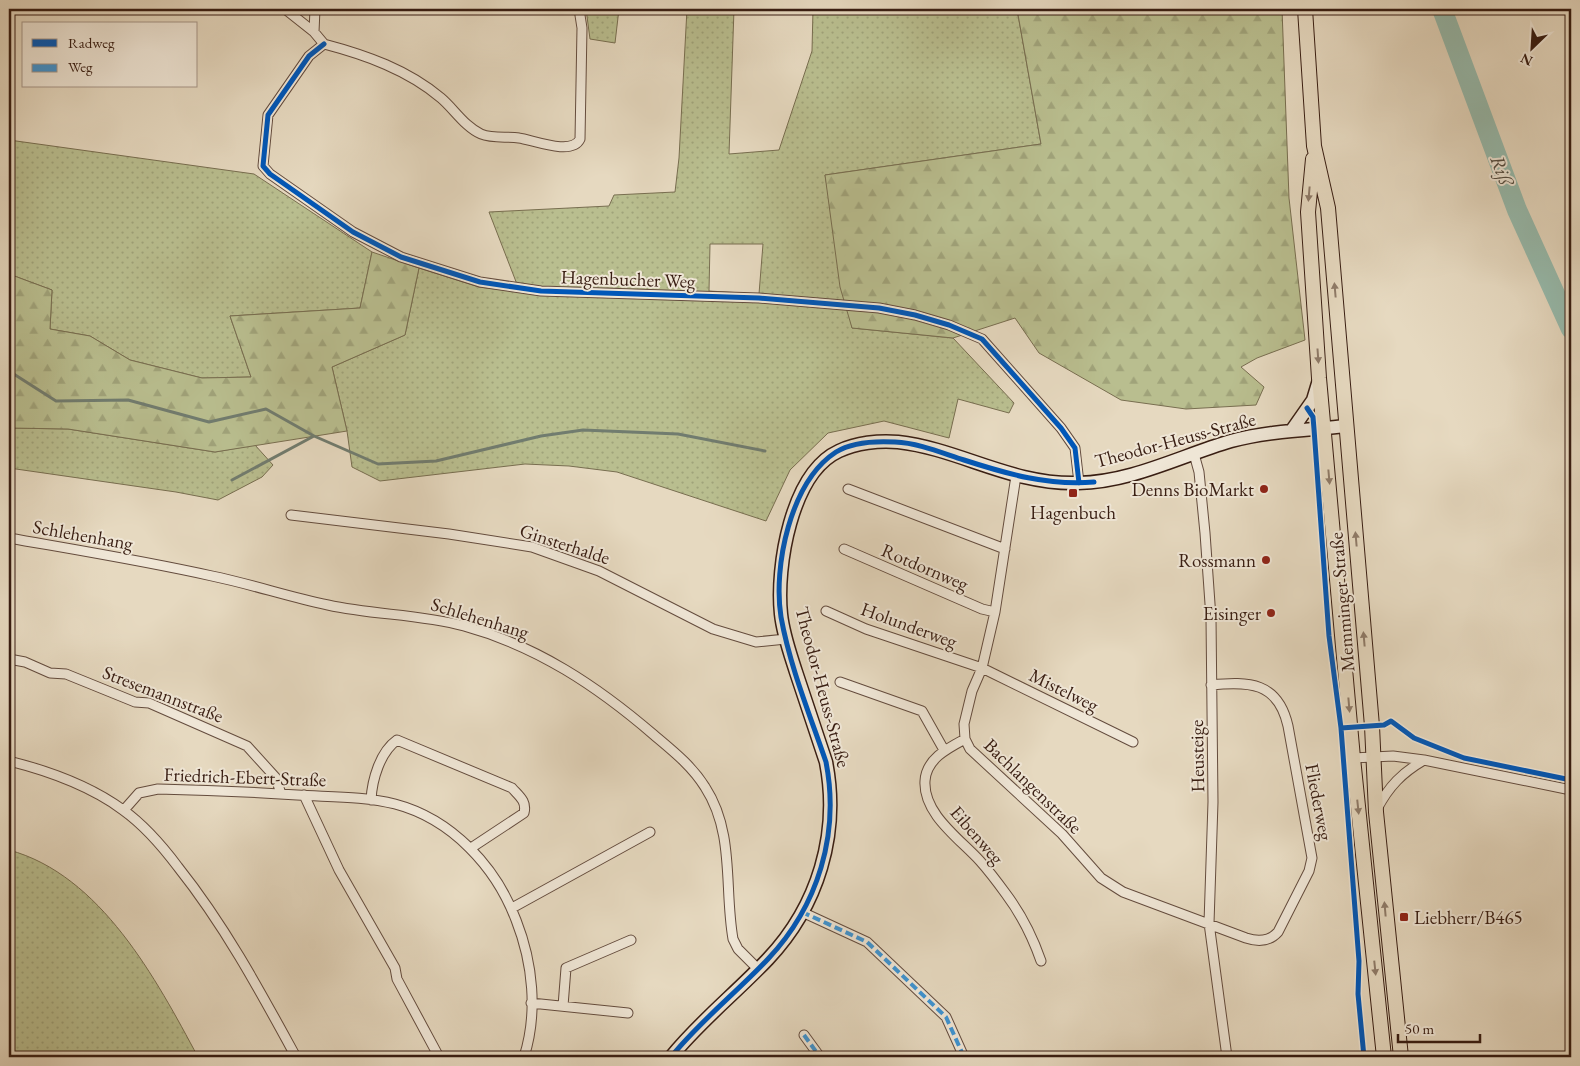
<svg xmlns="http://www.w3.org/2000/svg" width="1580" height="1066" font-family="'EB Garamond',serif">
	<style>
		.grass { fill: url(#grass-dots); stroke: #786e50; fill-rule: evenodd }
		.forest { fill: url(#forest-firs); stroke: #786e50 }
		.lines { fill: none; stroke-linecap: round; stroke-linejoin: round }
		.stream { stroke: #717c6f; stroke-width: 3 }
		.river { stroke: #97bbad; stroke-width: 20 }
		.street-casing { stroke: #644c3e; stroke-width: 11 }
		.secondary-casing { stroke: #381d12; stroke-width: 15 }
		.primary-casing { stroke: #381d12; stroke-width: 16 }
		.street { stroke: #efe6d6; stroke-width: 9 }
		.secondary { stroke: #efe6d6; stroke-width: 12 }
		.primary { stroke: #e6d9c0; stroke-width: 14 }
		.quiet { stroke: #3e94d3; stroke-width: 4; stroke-dasharray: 8 4; stroke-linecap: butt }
		.cycleway-casing { stroke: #efe6d6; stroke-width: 8 }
		.cycleway { stroke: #0057b8; stroke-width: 5 }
		.oneway { fill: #8f7b69 }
		.poi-dot { fill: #8f2418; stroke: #efe6d6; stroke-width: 2 }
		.labels { text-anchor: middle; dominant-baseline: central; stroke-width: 4; stroke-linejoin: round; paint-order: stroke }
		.street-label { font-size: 19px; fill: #381d12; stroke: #efe6d6 }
		.poi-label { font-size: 19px; fill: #381d12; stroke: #efe6d6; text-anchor: end }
		.water-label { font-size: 20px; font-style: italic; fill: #544c40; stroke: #efe6d6 }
	</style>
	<defs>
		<pattern id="grass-dots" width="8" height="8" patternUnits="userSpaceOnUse" patternTransform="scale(1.25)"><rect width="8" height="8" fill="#b9be8f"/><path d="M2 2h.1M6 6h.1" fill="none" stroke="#a0a37a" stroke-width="1.8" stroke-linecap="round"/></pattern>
		<pattern id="forest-firs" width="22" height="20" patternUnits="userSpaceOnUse" patternTransform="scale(1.25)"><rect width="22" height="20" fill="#b9be8f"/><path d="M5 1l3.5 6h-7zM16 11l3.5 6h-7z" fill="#a0a37a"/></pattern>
	</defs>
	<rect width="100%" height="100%" fill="#e6d9c0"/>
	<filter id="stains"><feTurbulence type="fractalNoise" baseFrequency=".004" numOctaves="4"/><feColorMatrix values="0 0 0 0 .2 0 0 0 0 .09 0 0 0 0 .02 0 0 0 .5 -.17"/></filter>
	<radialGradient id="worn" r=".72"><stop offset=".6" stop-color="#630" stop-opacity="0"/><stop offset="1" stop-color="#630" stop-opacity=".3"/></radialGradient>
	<path class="grass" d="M 586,9 L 619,9 L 615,43 L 590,39 Z
		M 687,9 L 734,9 L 729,154 L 779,150 L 812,51 L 813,9 L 1017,9 L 1041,144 L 825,175 L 852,328 L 953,338 L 1014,403 L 1009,413 L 958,399 L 949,438 L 884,421 L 828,433 L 790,470 L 766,521 L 617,472 L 569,466 L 525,464 L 380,481 L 352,467 L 347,431 L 332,367 L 405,335 L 419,268 L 479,287 L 520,292 L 489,212 L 609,206 L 614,195 L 675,192 L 679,158 ZM 710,244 L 763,244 L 759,294 L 709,291 Z
		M 9,140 L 254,174 L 372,252 L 360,308 L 230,316 L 251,377 L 202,378 L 130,360 L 90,336 L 50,329 L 52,290 L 9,274 Z
		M 9,428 L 68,429 L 215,452 L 255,445 L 273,465 L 262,477 L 218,500 L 176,492 L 9,468 Z
		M 9,850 C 101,875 156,979 198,1057 L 9,1057 Z"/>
	<path class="forest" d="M 1017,9 L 1282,9 L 1289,198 L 1305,340 L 1257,358 L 1241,367 L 1264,387 L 1256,405 L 1186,409 L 1121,400 L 1039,353 L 1015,318 L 953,338 L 852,328 L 840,287 L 825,175 L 1041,144 Z
		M 372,252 L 419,268 L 405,335 L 332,367 L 347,431 L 215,452 L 68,429 L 9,428 L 9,274 L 52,290 L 50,329 L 90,336 L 130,360 L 202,378 L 251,377 L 230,316 L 360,308 Z"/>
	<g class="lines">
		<path class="stream" d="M 9,371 L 56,401 L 128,400 L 209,422 L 266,409 L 314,436
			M 232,480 L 314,436 L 378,464 L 436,461 L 541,436 L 583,430 L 678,434 L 765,451"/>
		<path class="river" d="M 1442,9 L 1517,210 L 1571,329"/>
		<g class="street-casing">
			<path id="street" d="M 285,9 L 314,32 L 324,44
				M 314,32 L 315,9
				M 324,44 L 309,56 L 268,115 L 263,166 L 270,174 L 353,232 L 401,257 L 480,282 L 541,291 L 759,298 L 879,308 L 915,315 L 949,325 L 982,339 L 1061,428 L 1075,448 L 1079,483
				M 324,44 C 366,55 408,70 441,98 C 454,109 465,127 481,134 C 493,139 507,136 519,138 C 533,140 572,156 580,139 L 582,28 L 579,9
				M 1194,454 L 1199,472 L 1205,533 L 1211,618 L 1213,802 L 1209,923 L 1227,1057
				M 1016,476 L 995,612 L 982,668 L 972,691 L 964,724 L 965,739 L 970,749 L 1062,834 L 1101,878 L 1123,892 L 1246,938 C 1258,942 1269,942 1278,932 L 1309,871 L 1312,858 L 1288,726 C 1278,682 1249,681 1211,685
				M 848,489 L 1005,549
				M 291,515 L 449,534 L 532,547 L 599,571 L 713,629 L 756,642 L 786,639
				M 9,538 C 77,550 145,561 212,576 C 251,584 289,597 328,605 C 373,615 419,614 464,626 C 537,646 597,686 654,735 C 673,751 692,766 705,787 C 735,833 724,888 733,939 L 738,949 L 758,969
				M 844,549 L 982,609 L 995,612
				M 826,611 L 866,629 L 982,668 L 1133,742
				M 9,659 L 25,662 L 50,673 L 66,674 L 135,702 L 149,703 L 247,746 L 276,778 L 281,794
				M 840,682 L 922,711 L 944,750
				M 965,739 C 948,748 926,759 925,781 C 923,814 960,839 980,861 C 989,871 998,883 1006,894 C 1021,914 1033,938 1041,961
				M 1353,758 L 1393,756 L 1424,760 L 1571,790
				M 9,761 C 49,771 89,785 123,810 C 144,825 163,847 178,867 C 225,926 260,991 296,1057
				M 304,795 L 339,870 L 395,968 L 397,979 L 439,1057
				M 371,800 C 372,780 380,752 397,740 L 512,788 C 519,796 527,801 524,813 L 471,848
				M 1377,809 C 1389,786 1402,773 1424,760
				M 124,810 L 139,793 L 158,789 C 204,790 251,792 297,795 C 329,797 364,796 395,804 C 452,819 496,867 516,920 C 533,963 538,1013 524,1057
				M 512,908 L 650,832
				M 802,912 L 867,942 L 946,1017 L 964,1057
				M 531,1003 L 628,1013
				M 563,1006 L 566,968 L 631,940
				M 804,1035 L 820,1057"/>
		</g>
		<g class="secondary-casing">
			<path id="secondary" d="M 1292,430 L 1313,400 L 1319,380
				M 671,1057 C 700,1021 736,993 768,959 C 818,906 840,834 826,762 C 816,732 806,702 796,672 C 790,653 783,634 781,614 C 776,567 791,473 839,451 C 856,443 879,440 898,442 C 960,449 1011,485 1078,483 C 1132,482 1180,456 1231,441 C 1268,431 1308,430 1346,426"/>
		</g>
		<g class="primary-casing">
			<path id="primary" d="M 1305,9 L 1314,146 L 1328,208 L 1372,726 L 1376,812 L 1401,1057
				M 1313,159 L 1308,212 L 1319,378 L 1353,758 L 1384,1057"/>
		</g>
		<use href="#street" class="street"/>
		<use href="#secondary" class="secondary"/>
		<use href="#primary" class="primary"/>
		<path class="quiet" d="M 802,912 L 867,942 L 946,1017 L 964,1057
			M 804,1035 L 820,1057"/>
		<g class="cycleway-casing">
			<path id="cycleway" d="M 324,44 L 309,56 L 268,115 L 263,166 L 270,174 L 353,232 L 401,257 L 480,282 L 541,291 L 759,298 L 879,308 L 915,315 L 949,325 L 982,339 L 1061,428 L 1075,448 L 1079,483
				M 1307,408 L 1313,417 L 1314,429 L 1329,636 L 1341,728 L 1359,961 L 1358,994 L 1364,1057
				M 1341,728 L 1384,725 L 1391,721 L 1414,738 L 1464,758 L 1571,780
				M 671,1057 C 700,1021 736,993 768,959 C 818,906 840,834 826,762 C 810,715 790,667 781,617 C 773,567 790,482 836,452 C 852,442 877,441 895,442 C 919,443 942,453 964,460 C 1007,474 1049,486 1094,482"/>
		</g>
		<use href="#cycleway" class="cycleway"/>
	</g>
	<defs><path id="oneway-solid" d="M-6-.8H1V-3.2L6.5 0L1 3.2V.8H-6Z" transform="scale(1.25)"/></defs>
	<g class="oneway">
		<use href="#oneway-solid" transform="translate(1309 194) rotate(95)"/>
		<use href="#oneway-solid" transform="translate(1335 290) rotate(-95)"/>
		<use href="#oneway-solid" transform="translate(1318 356) rotate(86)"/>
		<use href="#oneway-solid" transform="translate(1329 477) rotate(85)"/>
		<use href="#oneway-solid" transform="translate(1356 539) rotate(-95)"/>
		<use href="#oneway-solid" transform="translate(1364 639) rotate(-95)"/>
		<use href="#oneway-solid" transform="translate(1349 705) rotate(85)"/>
		<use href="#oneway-solid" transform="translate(1358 807) rotate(84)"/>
		<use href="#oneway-solid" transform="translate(1385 909) rotate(-95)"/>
		<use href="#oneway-solid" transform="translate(1375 968) rotate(84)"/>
	</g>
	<g class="poi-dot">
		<circle cx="1264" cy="489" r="5"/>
		<rect x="1068" y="488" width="10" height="10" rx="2.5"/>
		<circle cx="1266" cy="560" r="5"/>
		<circle cx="1271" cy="613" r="5"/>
		<rect x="1399" y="912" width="10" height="10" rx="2.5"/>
	</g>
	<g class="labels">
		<g class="street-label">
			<text transform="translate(628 279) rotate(2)">Hagenbucher Weg</text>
			<text transform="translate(1175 440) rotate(-15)">Theodor-Heuss-Straße</text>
			<text transform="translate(83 535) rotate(10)">Schlehenhang</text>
			<text transform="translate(565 544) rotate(18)">Ginsterhalde</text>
			<text transform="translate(925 567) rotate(23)">Rotdornweg</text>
			<text transform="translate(1342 602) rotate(-95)">Memminger Straße</text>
			<text transform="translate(480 618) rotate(17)">Schlehenhang</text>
			<text transform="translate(909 625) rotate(20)">Holunderweg</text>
			<text transform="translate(823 687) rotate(75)">Theodor-Heuss-Straße</text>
			<text transform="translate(1064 690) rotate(26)">Mistelweg</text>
			<text transform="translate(163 694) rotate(21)">Stresemannstraße</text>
			<text transform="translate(1197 756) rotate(-91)">Heusteige</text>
			<text transform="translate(245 777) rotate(2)">Friedrich-Ebert-Straße</text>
			<text transform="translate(1033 786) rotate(44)">Bachlangenstraße</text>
			<text transform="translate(1319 802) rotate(79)">Fliederweg</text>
			<text transform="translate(977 835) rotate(49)">Eibenweg</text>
		</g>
		<g class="poi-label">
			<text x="1254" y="489">Denns BioMarkt</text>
			<text x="1073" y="512" text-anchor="middle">Hagenbuch</text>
			<text x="1256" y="560">Rossmann</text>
			<text x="1261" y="613">Eisinger</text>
			<text x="1414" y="917" text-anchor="start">Liebherr/B465</text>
		</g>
		<g class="water-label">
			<text transform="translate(1502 170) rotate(69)">Riß</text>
		</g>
	</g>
	<rect width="1580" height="1066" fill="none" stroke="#e6d9c0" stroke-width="30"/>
	<rect x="10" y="10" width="1560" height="1046" fill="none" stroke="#381d12" stroke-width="2.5"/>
	<rect x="15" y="15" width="1550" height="1036" fill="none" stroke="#381d12"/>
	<rect x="22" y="22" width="175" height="65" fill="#efe6d6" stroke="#a69688"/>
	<rect x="32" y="39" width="25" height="8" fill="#0057b8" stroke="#a69688"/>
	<text x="68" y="48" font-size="15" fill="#381d12">Radweg</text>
	<rect x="32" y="64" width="25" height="8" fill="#3e94d3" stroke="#a69688"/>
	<text x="68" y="72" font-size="15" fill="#381d12">Weg</text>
	<g transform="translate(1532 48) rotate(205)" stroke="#efe6d6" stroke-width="4" paint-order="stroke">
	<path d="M0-4L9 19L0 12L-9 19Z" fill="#381d12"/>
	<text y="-8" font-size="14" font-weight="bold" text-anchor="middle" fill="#381d12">N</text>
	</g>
	<path d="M1398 1034v8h82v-8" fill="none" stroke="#381d12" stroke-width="2.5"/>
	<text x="1405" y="1034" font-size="15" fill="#381d12" stroke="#efe6d6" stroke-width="4" paint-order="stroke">50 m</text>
	<rect width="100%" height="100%" filter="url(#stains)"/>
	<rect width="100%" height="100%" fill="url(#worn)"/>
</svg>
